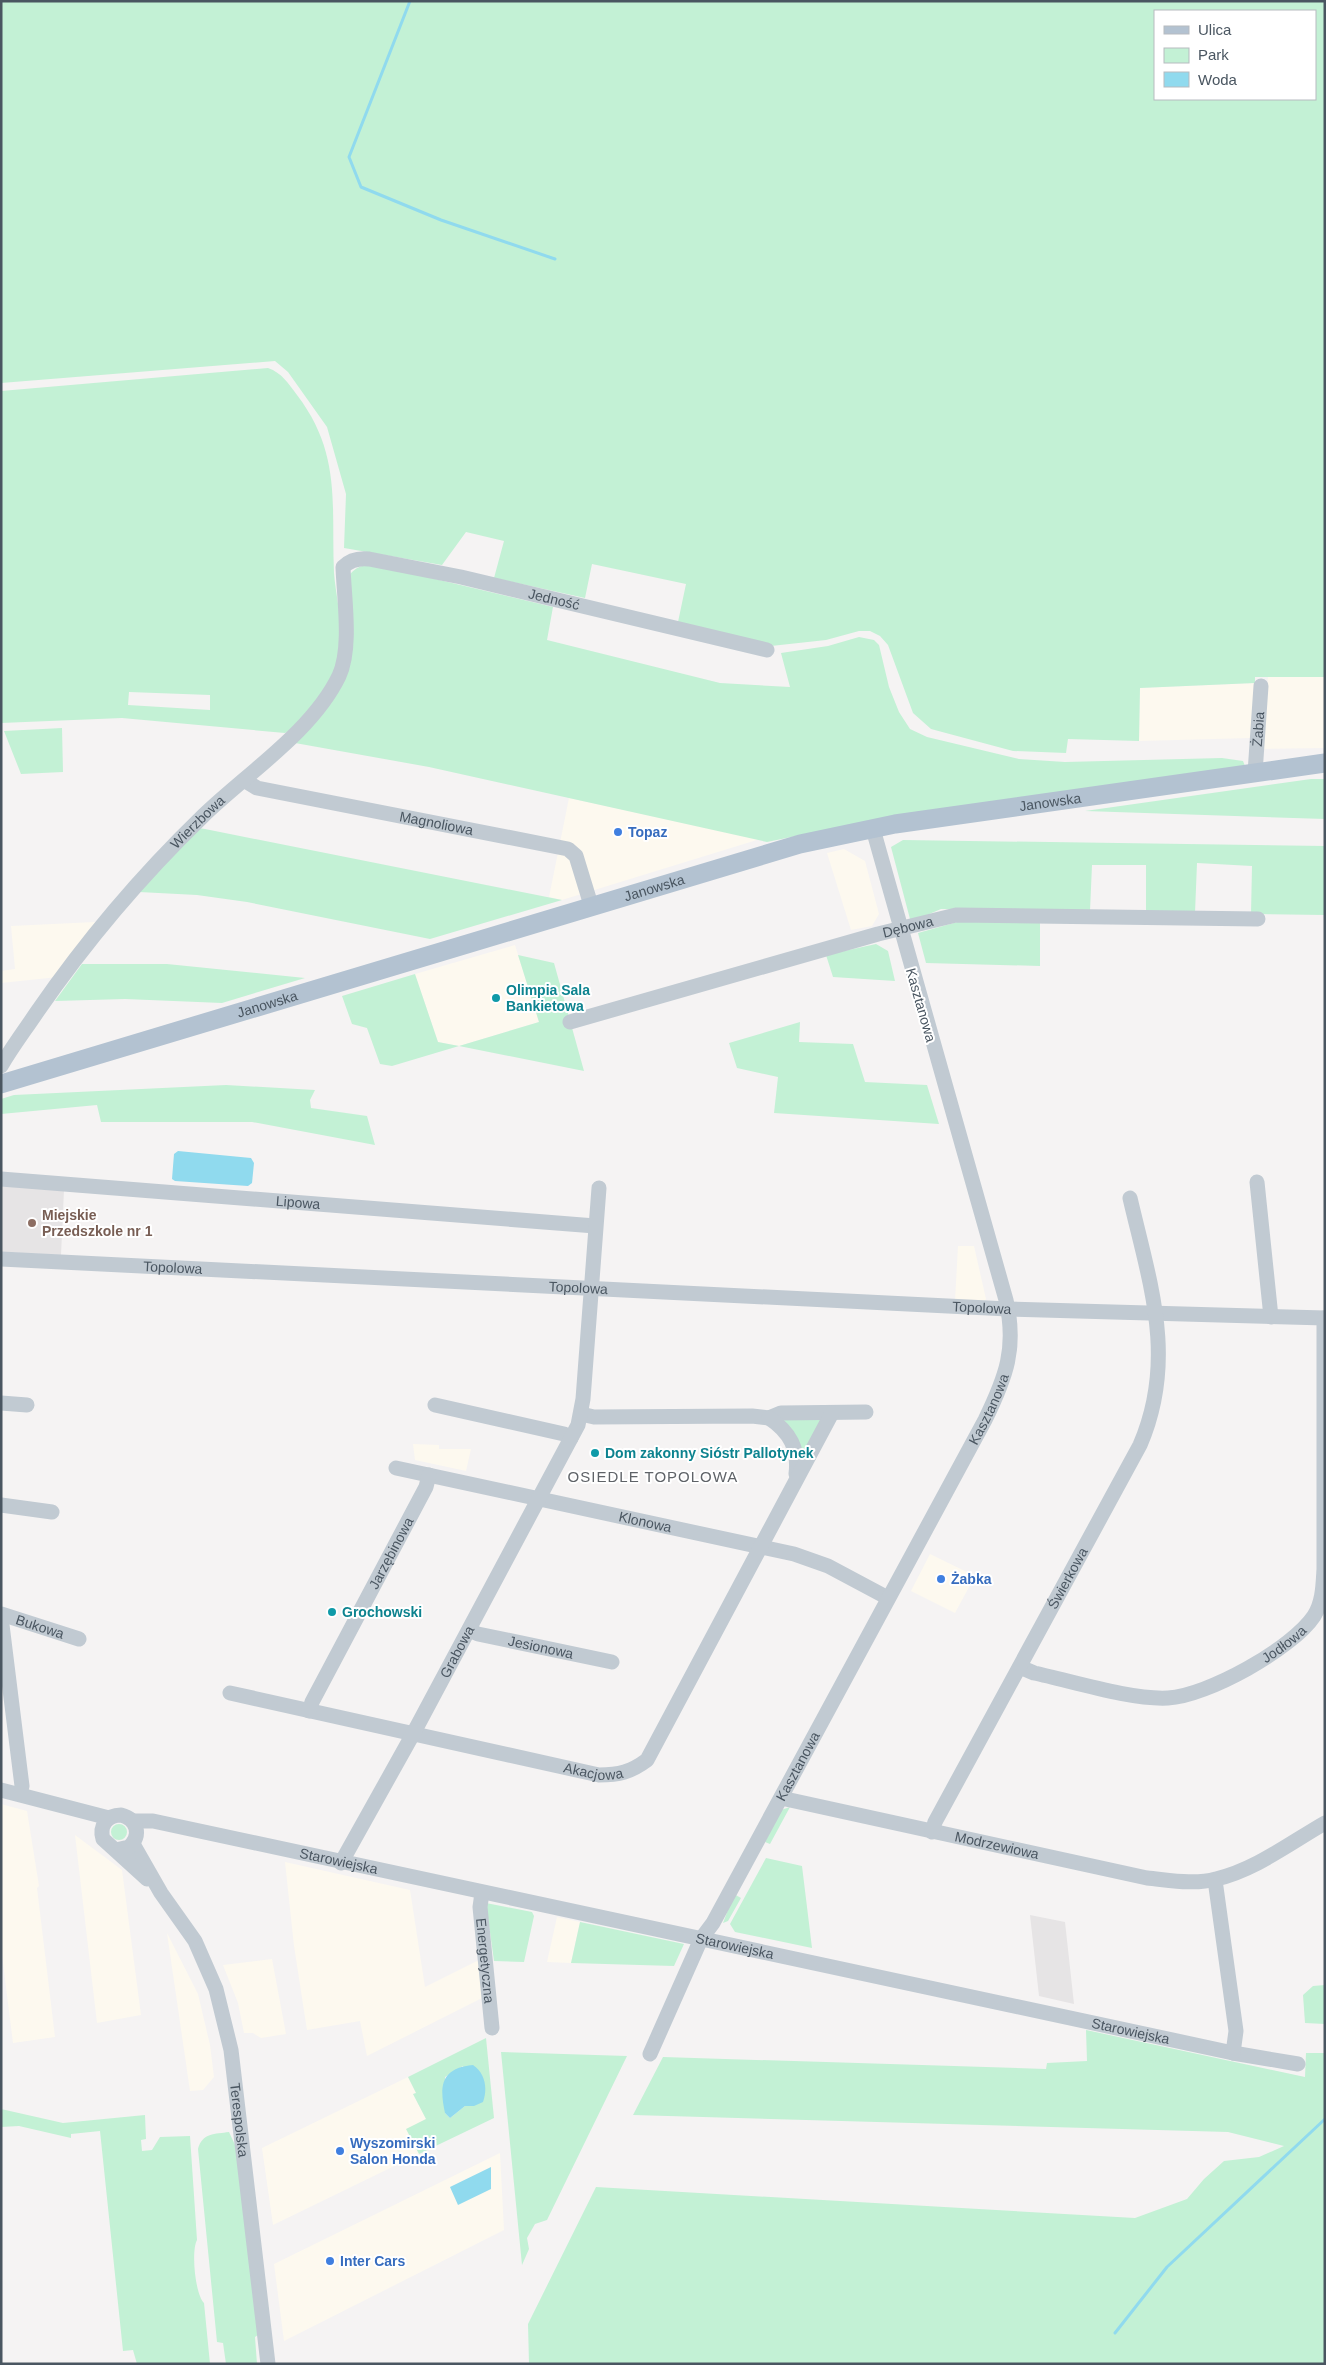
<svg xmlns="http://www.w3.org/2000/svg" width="1326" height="2365" font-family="Arial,sans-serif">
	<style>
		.commercial { fill: #fdf9ef }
		.education { fill: #e6e4e5 }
		.green { fill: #c3f1d5; fill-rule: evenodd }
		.water { fill: #90daee }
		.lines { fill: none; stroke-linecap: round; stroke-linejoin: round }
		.stream { stroke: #90daee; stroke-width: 3 }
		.minor { stroke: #c1cad2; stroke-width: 15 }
		.major { stroke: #b3c2d1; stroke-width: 19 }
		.shop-dot { fill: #3f7fe0; stroke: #fff; stroke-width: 2 }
		.culture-dot { fill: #0f9aa8; stroke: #fff; stroke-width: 2 }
		.education-dot { fill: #8d6e63; stroke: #fff; stroke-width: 2 }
		.labels { text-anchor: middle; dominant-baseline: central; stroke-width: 4; stroke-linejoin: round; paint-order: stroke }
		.street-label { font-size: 14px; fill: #4a5661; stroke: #fff }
		.shop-label { font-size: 14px; font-weight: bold; fill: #366cbe; stroke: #fff; text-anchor: start }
		.culture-label { font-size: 14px; font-weight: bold; fill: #0d838f; stroke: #fff; text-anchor: start }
		.education-label { font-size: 14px; font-weight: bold; fill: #785e54; stroke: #fff; text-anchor: start }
		.neighbourhood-label { font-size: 15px; letter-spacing: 1px; fill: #5f6368; stroke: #fff }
	</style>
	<rect width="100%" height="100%" fill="#f5f3f3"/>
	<path class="commercial" d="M 1268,677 L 1325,677 L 1325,748 L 1261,749 Z
		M 1255,683 L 1251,738 L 1139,741 L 1140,688 Z
		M 569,798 L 760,839 L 562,900 L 549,897 Z
		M 844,849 L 865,861 L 879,914 L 872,926 L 851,930 L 827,853 Z
		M 95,922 L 96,926 L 58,977 L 1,983 L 1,971 L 15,969 L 11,926 Z
		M 515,945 L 539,1022 L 459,1046 L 438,1042 L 415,974 Z
		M 958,1246 L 974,1246 L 986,1299 L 984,1302 L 955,1301 Z
		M 413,1444 L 439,1445 L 439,1449 L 471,1449 L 466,1471 L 415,1460 Z
		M 930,1554 L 975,1576 L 955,1613 L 911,1591 Z
		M 1,1804 L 27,1811 L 39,1886 L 37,1888 L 55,2037 L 13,2043 L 1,1947 Z
		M 75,1835 L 122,1870 L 141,2015 L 97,2023 Z
		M 285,1862 L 410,1890 L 425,1987 L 479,1960 L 482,1998 L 367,2056 L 360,2021 L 307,2030 L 294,1946 Z
		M 557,1917 L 580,1922 L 571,1963 L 547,1962 Z
		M 167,1933 L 198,1994 L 210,2045 L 214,2077 L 203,2090 L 190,2091 Z
		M 272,1959 L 286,2034 L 261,2038 L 253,2033 L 244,2033 L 238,2003 L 223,1965 Z
		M 408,2077 L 416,2093 L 413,2094 L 426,2119 L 407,2129 L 419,2154 L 273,2225 L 262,2148 Z
		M 500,2153 L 504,2230 L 284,2341 L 274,2264 Z"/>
	<path class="education" d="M 1,1186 L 64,1190 L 61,1255 L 1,1252 Z
		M 1030,1915 L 1065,1922 L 1074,2004 L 1039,1996 Z"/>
	<path class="green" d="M 1,1 L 1325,1 L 1325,677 L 1255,677 L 1255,683 L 1140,688 L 1139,741 L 1068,739 L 1066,753 L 1013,751 L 931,729 L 913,713 L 888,645 L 880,636 L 870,631 L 859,631 L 826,640 L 771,646 L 678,622 L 686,584 L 592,564 L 585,598 L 494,578 L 504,541 L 466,532 L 442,565 L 344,548 L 346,494 L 327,427 L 288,372 L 275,361 L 1,383 ZM 1155,11 L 1315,11 L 1315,99 L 1155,99 Z
		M 268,368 C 282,373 288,383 297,395 C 342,454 331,505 334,573 C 336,599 344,626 341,653 C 337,683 312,706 293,728 L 285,733 L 122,718 L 1,723 L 1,391 ZM 129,692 L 210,695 L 210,710 L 128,705 Z
		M 372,564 L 553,607 L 547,640 L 720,683 L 790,687 L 781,653 L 828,646 L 859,637 L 874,640 L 879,645 L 889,687 L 899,712 L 910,729 L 927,737 L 1019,759 L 1065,762 L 1222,758 L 1243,761 L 1245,766 L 874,820 L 767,842 L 429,767 L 295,743 L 348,668 L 346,581 C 352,569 358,566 372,564 Z
		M 62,728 L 63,772 L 21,774 L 4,731 Z
		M 1311,779 L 1325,779 L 1325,819 L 1085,811 Z
		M 198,828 L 205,829 L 562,900 L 430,939 L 247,902 L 197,895 L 139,892 Z
		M 903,840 L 1325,846 L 1325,915 L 1251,914 L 1252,866 L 1197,863 L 1195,913 L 1146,912 L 1146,865 L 1092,865 L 1090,911 L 941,909 L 920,918 L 910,919 L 891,847 Z
		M 961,921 L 1040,923 L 1040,966 L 926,963 L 918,933 Z
		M 876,944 L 888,951 L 895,981 L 833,977 L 826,955 Z
		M 518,955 L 554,963 L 584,1071 L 459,1046 L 392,1066 L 380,1064 L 367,1028 L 352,1024 L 342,996 L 415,974 L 438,1042 L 459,1046 L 539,1022 Z
		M 82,964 L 167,964 L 305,978 L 222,1003 L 125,999 L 55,1001 Z
		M 800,1022 L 799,1042 L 853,1044 L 865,1082 L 927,1085 L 939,1124 L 774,1113 L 778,1077 L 737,1068 L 729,1043 Z
		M 226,1085 L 315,1090 L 310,1100 L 311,1108 L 367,1116 L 375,1145 L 252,1122 L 101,1122 L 97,1105 L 1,1114 L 1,1099 L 14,1095 Z
		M 783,1416 L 824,1417 L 805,1456 L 781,1421 Z
		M 790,1807 L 770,1844 L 765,1842 L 781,1810 Z
		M111 1832a8 8 0 1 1 16 0a8 8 0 1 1-16 0Z
		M 766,1858 L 802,1866 L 812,1948 L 735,1932 L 730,1924 Z
		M 734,1894 L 741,1898 L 728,1921 L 723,1923 Z
		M 486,1903 L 532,1912 L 534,1916 L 524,1962 L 494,1961 Z
		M 580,1922 L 684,1944 L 674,1966 L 571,1963 Z
		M 1325,1985 L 1325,2024 L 1305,2023 L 1303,1995 L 1313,1986 Z
		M 1086,2030 L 1305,2077 L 1306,2053 L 1325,2053 L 1325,2364 L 529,2364 L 528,2324 L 596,2187 L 1135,2218 L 1187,2199 L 1204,2179 L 1224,2161 L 1259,2157 L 1284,2146 L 1228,2132 L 633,2115 L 663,2057 L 1046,2069 L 1047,2063 L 1087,2061 Z
		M 486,2038 L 494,2118 L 419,2154 L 406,2129 L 426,2119 L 413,2094 L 416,2093 L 408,2077 ZM 463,2066 L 474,2106 L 465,2106 L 450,2118 L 445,2113 L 445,2077 Z
		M 501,2052 L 627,2056 L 547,2220 L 535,2224 L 527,2238 L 529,2249 L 522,2265 Z
		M 1,2109 L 63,2123 L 145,2115 L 146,2139 L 141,2140 L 142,2151 L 152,2150 L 160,2137 L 190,2136 L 197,2240 C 191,2251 195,2294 204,2303 L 210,2364 L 137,2364 L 133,2350 L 123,2351 L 100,2131 L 71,2134 L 71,2138 L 19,2126 L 1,2127 Z
		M 229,2132 L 236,2147 L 258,2335 L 255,2337 L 257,2364 L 226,2364 L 223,2343 L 217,2342 L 198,2149 C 202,2133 215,2134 229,2132 Z"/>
	<path class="water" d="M 178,1151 L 251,1158 L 254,1163 L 252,1183 L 248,1186 L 175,1181 L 172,1179 L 174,1154 Z
		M 473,2065 C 485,2073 488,2088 483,2102 L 474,2106 L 465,2106 L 450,2118 L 445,2113 C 439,2086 441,2068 473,2065 Z
		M 491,2167 L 491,2189 L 458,2205 L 450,2187 Z"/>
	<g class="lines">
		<path class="stream" d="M 410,1 L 349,157 L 361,187 L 441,220 L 555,259
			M 1115,2333 L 1167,2267 L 1325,2119"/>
		<g class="minor">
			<path id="s1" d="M 1255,773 L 1261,686"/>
			<path id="s2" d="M 244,780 L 257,788 L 568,849 L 576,856 L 591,905"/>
			<path id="s3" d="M 570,1022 L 878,934 L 956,915 L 1258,919"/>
			<path id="s4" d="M 1,1066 C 12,1047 25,1030 37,1012 C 86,941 140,877 203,816 C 246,774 312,732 339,676 C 352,648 344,598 343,567 C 350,560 360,558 369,559 L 461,577 L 767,650"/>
			<path id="s5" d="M 1,1179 L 595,1226"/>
			<path d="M 1257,1182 L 1271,1317"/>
			<path id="s6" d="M 1,1259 L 1008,1309 L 1325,1318"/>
			<path d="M 1,1403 L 27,1405"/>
			<path d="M 435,1405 L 564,1434 L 571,1438"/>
			<path d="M 581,1414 L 594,1417 L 752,1416 L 769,1418 L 781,1413 L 866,1412"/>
			<path d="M 769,1418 C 790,1432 799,1449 796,1474"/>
			<path id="s7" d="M 396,1468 L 794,1554 L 828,1566 L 888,1598"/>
			<path d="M 1,1505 L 52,1512"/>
			<path id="s8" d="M 1,1614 L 79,1639"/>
			<path d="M 1,1617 L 22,1786 L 20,1794"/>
			<path id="s9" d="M 469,1630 L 478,1634 L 612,1662"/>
			<path id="s10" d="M 1020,1667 L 1034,1673 C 1072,1681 1131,1700 1168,1698 C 1207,1696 1292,1649 1314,1616 C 1323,1602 1323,1585 1324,1569 L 1324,1318"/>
			<path id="s11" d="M 230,1693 L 599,1775 C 619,1775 631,1772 647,1760 L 832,1413"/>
			<path id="s12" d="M 309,1711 L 312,1702 L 426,1487 L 429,1475"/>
			<path d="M 1,1790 L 109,1818"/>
			<path id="s13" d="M 781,1798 L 1147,1878 C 1169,1880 1194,1885 1216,1879 C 1255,1870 1290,1843 1325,1823"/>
			<path id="s14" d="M 132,1821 L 153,1821 L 1233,2053 L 1298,2064"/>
			<path id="s15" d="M 932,1832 L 935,1822 L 1140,1445 C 1177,1359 1150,1284 1130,1198"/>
			<path id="s16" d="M 133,1844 L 161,1893 L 195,1941 L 216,1989 L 231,2050 L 268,2364"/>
			<path d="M 116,1850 L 129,1847 C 142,1835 137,1819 121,1815 C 107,1815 99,1826 103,1839 L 147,1879"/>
			<path id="s17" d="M 341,1863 L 413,1734 L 578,1425 L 583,1399 L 599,1188"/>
			<path d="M 1215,1880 L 1236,2031 L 1233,2053"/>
			<path id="s18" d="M 482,1893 L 480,1907 L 492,2028"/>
			<path id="s19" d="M 650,2054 L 701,1939 L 713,1923 L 985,1420 C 1006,1377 1017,1348 1006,1300 L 873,829"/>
		</g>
		<path class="major" id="s20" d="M 1,1084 L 800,844 L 895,824 L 1325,763"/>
	</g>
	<g class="shop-dot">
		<circle cx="618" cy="832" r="5"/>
		<circle cx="941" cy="1579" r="5"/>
		<circle cx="340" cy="2151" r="5"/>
		<circle cx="330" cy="2261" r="5"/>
	</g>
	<g class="culture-dot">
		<circle cx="496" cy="998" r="5"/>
		<circle cx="595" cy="1453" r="5"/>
		<circle cx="332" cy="1612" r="5"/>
	</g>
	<circle class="education-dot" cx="32" cy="1223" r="5"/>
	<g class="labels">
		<g class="street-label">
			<text stroke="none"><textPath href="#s4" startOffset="846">Jedność</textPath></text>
			<text stroke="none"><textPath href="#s1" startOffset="44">Żabia</textPath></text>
			<text stroke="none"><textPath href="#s20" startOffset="1088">Janowska</textPath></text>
			<text stroke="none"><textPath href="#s4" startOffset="314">Wierzbowa</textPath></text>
			<text stroke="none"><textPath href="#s2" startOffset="198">Magnoliowa</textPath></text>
			<text stroke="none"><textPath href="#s20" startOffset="682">Janowska</textPath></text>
			<text stroke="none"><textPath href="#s3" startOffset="351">Dębowa</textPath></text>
			<text stroke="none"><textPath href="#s20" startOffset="278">Janowska</textPath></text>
			<text transform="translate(921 1005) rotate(74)">Kasztanowa</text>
			<text stroke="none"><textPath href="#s5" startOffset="298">Lipowa</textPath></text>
			<text stroke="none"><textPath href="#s6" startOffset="172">Topolowa</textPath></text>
			<text stroke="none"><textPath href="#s6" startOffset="578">Topolowa</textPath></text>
			<text stroke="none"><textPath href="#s6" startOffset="982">Topolowa</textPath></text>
			<text stroke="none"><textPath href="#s19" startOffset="729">Kasztanowa</textPath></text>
			<text stroke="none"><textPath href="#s7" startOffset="255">Klonowa</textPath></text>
			<text stroke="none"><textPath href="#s12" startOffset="178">Jarzębinowa</textPath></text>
			<text stroke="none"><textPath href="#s15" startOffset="288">Świerkowa</textPath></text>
			<text stroke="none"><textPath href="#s8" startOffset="41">Bukowa</textPath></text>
			<text stroke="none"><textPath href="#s10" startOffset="281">Jodłowa</textPath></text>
			<text stroke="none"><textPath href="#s9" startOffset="74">Jesionowa</textPath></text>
			<text stroke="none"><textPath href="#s17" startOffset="241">Grabowa</textPath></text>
			<text stroke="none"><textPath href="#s19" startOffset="324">Kasztanowa</textPath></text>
			<text stroke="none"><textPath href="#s11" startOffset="372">Akacjowa</textPath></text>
			<text stroke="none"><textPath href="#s13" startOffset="221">Modrzewiowa</textPath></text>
			<text stroke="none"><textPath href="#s14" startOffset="211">Starowiejska</textPath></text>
			<text stroke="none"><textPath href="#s14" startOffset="616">Starowiejska</textPath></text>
			<text stroke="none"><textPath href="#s18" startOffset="68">Energetyczna</textPath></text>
			<text stroke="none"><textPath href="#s14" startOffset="1021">Starowiejska</textPath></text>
			<text stroke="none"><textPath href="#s16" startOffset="301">Terespolska</textPath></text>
		</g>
		<g class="shop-label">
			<text x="628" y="832">Topaz</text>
			<text x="951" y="1579">Żabka</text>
			<text x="350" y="2143">Wyszomirski<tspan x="350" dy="16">Salon Honda</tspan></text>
			<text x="340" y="2261">Inter Cars</text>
		</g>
		<g class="culture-label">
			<text x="506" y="990">Olimpia Sala<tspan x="506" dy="16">Bankietowa</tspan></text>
			<text x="605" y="1453">Dom zakonny Sióstr Pallotynek</text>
			<text x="342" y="1612">Grochowski</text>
		</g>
		<g class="education-label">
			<text x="42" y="1215">Miejskie<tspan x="42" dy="16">Przedszkole nr 1</tspan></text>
		</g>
		<g class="neighbourhood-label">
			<text x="653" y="1476">OSIEDLE TOPOLOWA</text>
		</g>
	</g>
	<rect width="1326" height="2365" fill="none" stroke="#4a5661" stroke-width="5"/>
	<rect x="1154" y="10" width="162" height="90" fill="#ffffff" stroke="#b7bbc0"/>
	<rect x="1164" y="26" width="25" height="8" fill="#b3c2d1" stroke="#b7bbc0"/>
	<text x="1198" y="35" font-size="15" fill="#4a5661">Ulica</text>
	<rect x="1164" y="48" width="25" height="15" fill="#c3f1d5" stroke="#b7bbc0"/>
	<text x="1198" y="60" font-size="15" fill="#4a5661">Park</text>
	<rect x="1164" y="72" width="25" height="15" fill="#90daee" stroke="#b7bbc0"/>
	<text x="1198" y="85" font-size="15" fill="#4a5661">Woda</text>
</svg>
